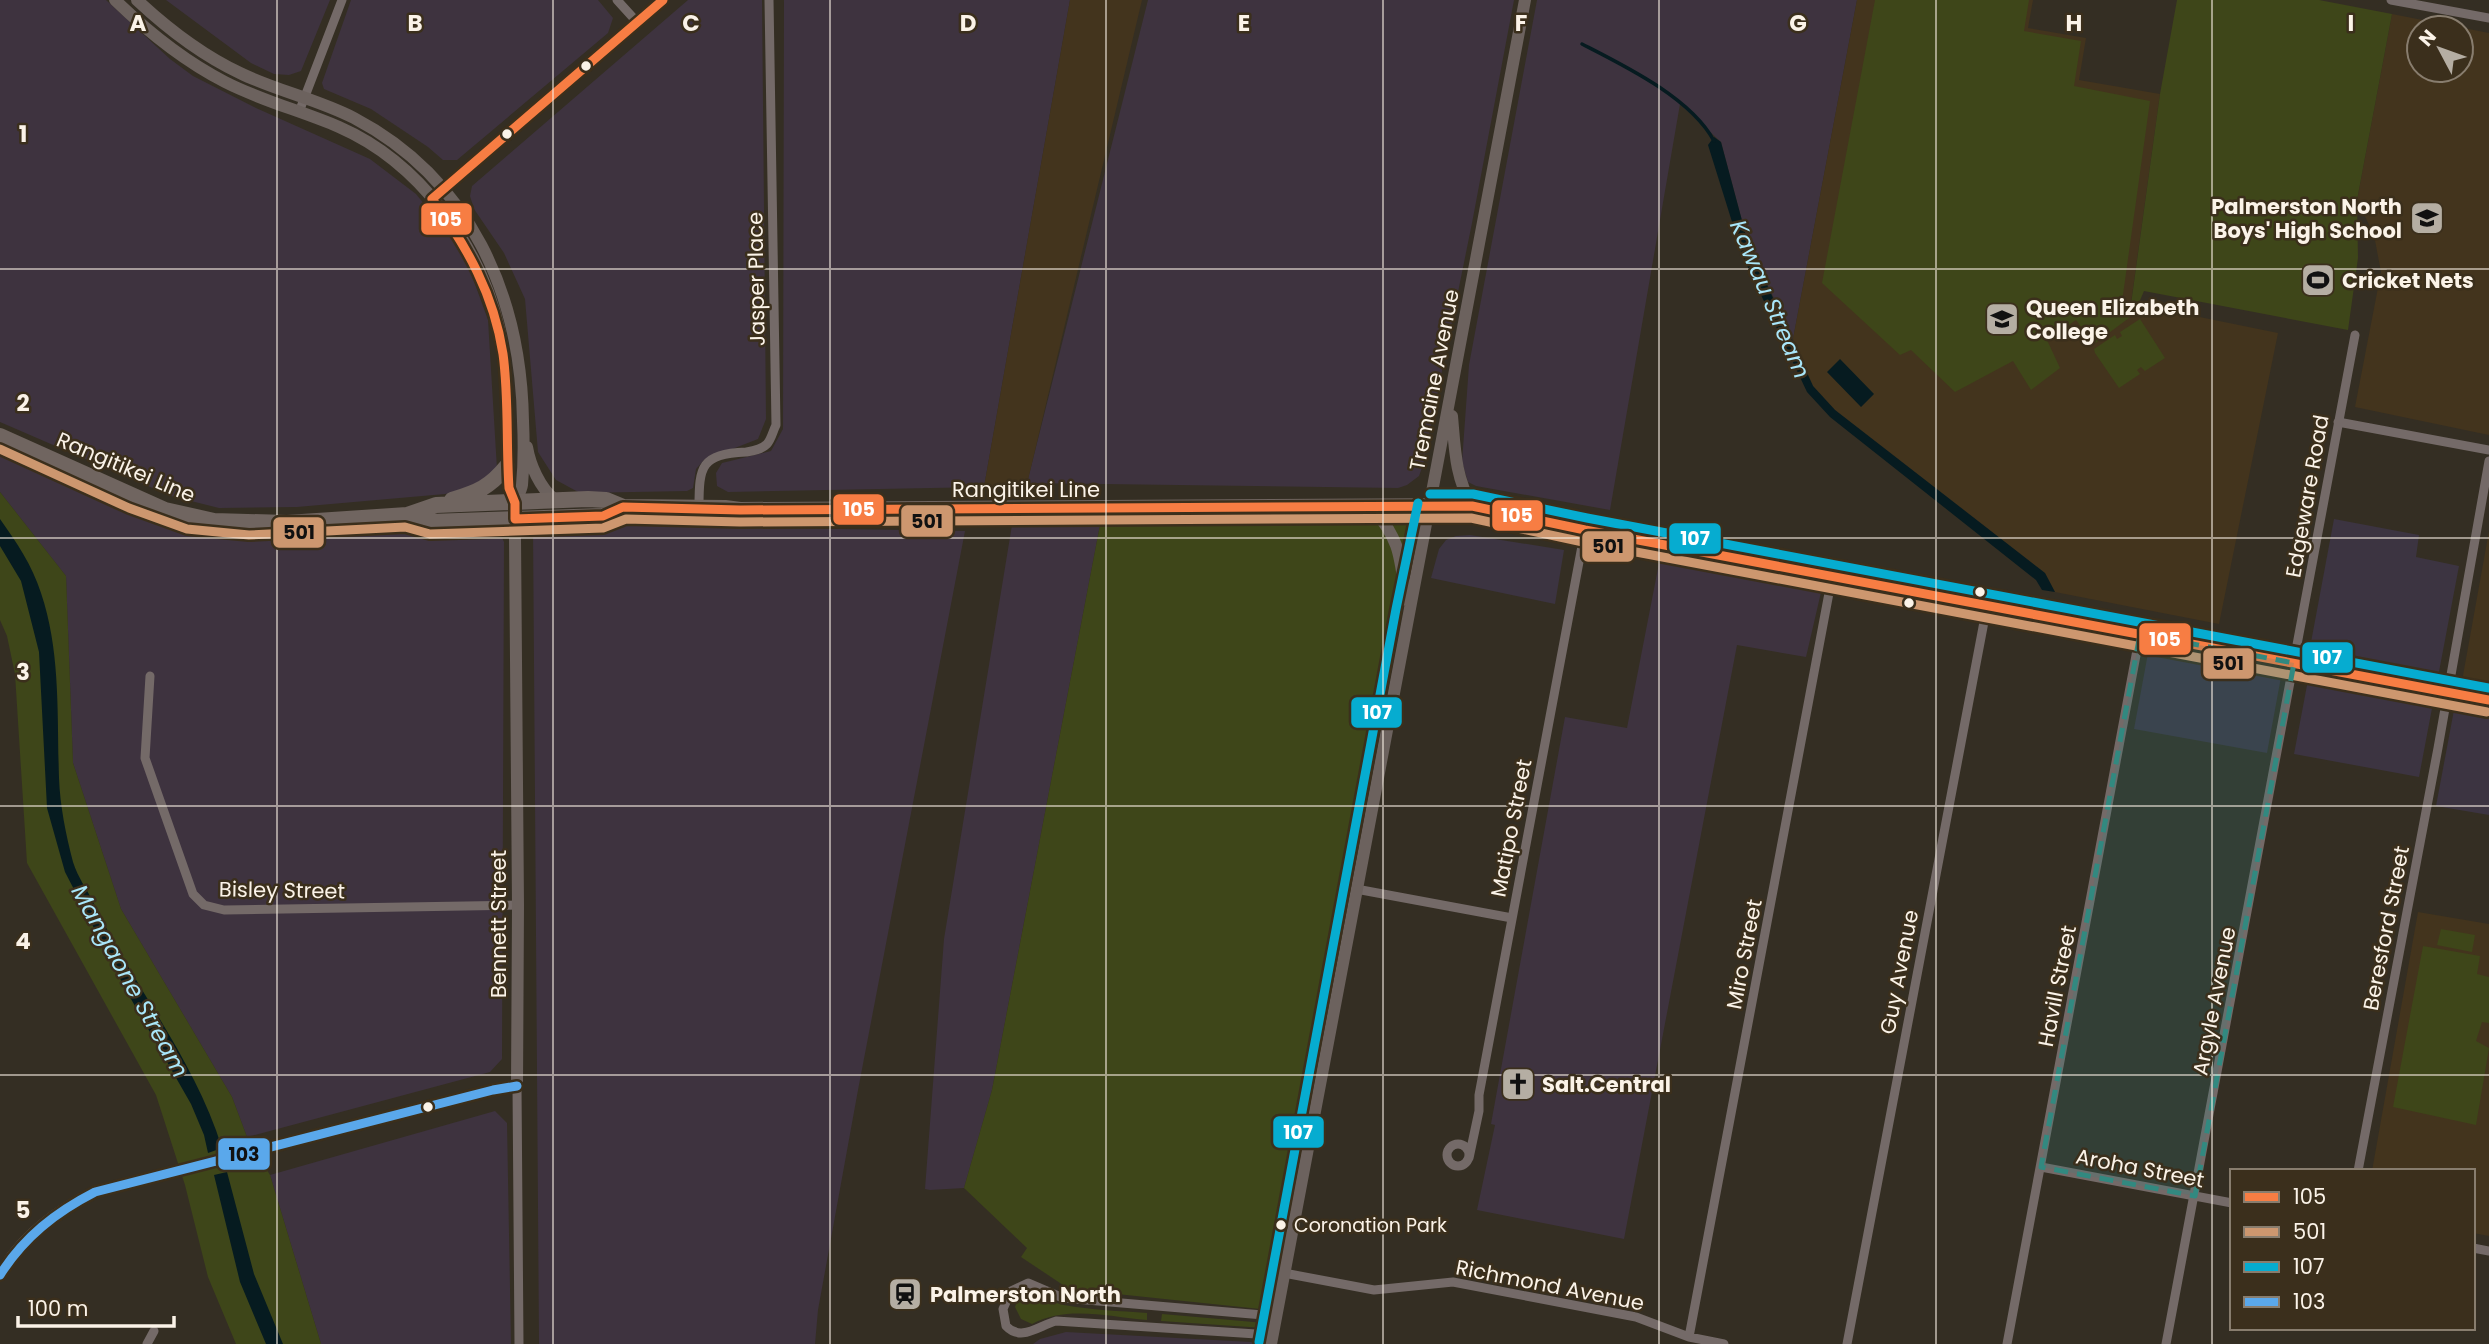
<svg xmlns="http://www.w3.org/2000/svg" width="2489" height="1344" font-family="Poppins,sans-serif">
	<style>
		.commercial { fill: #3c3441 }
		.industrial { fill: #3e333f }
		.built { fill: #43341d; fill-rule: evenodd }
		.green { fill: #3e4619 }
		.water { fill: #061b20 }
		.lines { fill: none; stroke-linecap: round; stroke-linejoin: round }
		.stream { stroke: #061b20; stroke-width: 3.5 }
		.street { stroke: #746a68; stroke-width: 9 }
		.secondary { stroke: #6c625e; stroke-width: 12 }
		.highway { stroke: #706560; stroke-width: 16 }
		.bus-1-casing { stroke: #3b2f1c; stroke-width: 14 }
		.bus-2-casing { stroke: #3b2f1c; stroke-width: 14 }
		.bus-3-casing { stroke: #3b2f1c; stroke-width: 14 }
		.bus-4-casing { stroke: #3b2f1c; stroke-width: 14 }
		.bus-1 { stroke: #f77d43; stroke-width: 9 }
		.bus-2 { stroke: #cd976f; stroke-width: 9 }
		.bus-3 { stroke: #06acd0; stroke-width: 9 }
		.bus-4 { stroke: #5aa8eb; stroke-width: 9 }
		.marked { fill: #328980; fill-opacity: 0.2; stroke: #328980; stroke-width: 5; stroke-dasharray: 14 9; stroke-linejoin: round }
		.grid { fill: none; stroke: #fbf3e8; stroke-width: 2; stroke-opacity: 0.55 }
		.bus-dot { fill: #fbf3e8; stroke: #3b2f1c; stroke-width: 2.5 }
		.labels { text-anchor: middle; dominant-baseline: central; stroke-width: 5; stroke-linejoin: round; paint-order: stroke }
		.bus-label { font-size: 19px; fill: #fbf3e8; stroke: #3b2f1c; text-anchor: start }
		.poi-label { font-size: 21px; font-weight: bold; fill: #fbf3e8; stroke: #3b2f1c; text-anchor: start }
		.street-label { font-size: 21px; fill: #fbf3e8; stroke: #3b2f1c }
		.water-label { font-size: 23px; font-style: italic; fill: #a9e6f9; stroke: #3b2f1c }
		.grid-label { font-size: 23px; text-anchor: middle; font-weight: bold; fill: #fbf3e8; stroke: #3b2f1c; stroke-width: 5; stroke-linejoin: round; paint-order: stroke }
		.line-badge { stroke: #3b2f1c; stroke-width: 2.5 }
		.badge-label { font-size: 19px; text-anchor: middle; font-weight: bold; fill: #fff }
		.pale-badge-label { font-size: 19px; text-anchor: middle; font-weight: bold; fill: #111 }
	</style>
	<rect width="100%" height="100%" fill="#342e23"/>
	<path class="commercial" d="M 2334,519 L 2419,535 L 2416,557 L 2459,566 L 2438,677 L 2309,653 Z
		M 1470,535 L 1564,550 L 1555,604 L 1431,578 L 1439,549 L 1446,540 L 1456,536 Z
		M 2148,653 L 2281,677 L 2267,753 L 2134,729 Z
		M 2308,680 L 2433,703 L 2419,777 L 2294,754 Z
		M 2454,710 L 2489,716 L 2489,815 L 2436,806 Z"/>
	<path class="industrial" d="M 0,0 L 106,0 L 170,59 L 193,76 L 256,108 L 370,159 L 416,194 L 455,242 L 471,273 L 488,320 L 497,469 L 475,489 L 445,494 L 297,507 L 219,508 L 171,496 L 0,422 Z
		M 166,0 L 330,0 L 301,71 L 289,75 L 274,74 L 251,63 Z
		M 351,0 L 598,0 L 613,18 L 608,33 L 457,160 L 443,160 L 428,147 L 371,109 L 324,89 L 322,83 Z
		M 688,0 L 762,0 L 766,419 L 758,439 L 704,460 L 696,469 L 693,488 L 687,491 L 580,493 L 556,480 L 538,452 L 525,299 L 504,253 L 474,209 L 470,196 L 472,186 Z
		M 784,0 L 1070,0 L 984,487 L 728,492 L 717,486 L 716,473 L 722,463 L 771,451 L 783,429 Z
		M 1148,0 L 1514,0 L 1472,223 L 1423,465 L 1419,476 L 1407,485 L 1398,488 L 1027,483 Z
		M 1537,0 L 1857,0 L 1793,339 L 1748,243 L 1721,142 L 1680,104 L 1610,510 L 1476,486 L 1468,482 L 1462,462 L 1469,365 Z
		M 0,451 L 169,524 L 230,537 L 271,539 L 497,527 L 504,542 L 502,1059 L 490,1072 L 247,1137 L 232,1097 L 121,909 L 73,763 L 66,576 L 0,492 Z
		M 539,524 L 965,531 L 858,1090 L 818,1310 L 815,1344 L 539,1344 L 533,527 Z
		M 1012,525 L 1100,525 L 992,1090 L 964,1188 L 930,1190 L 925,1189 L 944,939 Z
		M 1660,558 L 1822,588 L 1806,657 L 1737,645 L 1624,1239 L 1477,1210 L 1495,1125 L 1491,1124 L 1565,717 L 1627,728 Z
		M 495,1111 L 507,1123 L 511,1344 L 321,1344 L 270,1175 Z
		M 1066,1332 L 1251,1342 L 1254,1344 L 1033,1344 L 1040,1339 Z"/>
	<path class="built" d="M 1070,0 L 1142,0 L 1027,484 L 984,487 Z
		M 1857,0 L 2033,0 L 2028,28 L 2086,38 L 2079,80 L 2160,94 L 2131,303 L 2278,333 L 2219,624 L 2055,592 L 2045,573 L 1835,410 L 1813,386 L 1793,339 Z
		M 2392,14 L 2489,33 L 2489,435 L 2355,407 L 2381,272 L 2374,235 L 2357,200 ZM 2419,28 L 2461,28 L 2461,70 L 2419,70 Z
		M 2489,531 L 2489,687 L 2462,681 Z
		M 2418,912 L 2489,924 L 2489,1236 L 2473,1233 L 2473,1171 L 2372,1171 Z"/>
	<path class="green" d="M 1875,0 L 2029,0 L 2024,31 L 2081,41 L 2074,86 L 2150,101 L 2122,302 L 2133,315 L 2094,344 L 2076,320 L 2047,340 L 2060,368 L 2031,390 L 2013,361 L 1955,392 L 1911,350 L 1900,355 L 1822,283 Z
		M 2177,0 L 2319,0 L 2392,14 L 2357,200 L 2358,258 L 2348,330 L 2144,291 L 2138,305 L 2131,304 L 2160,94 Z
		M 2140,319 L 2165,358 L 2145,371 L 2141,367 L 2137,370 L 2140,374 L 2119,388 L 2095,353 L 2094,349 L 2115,335 L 2117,339 L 2122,336 L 2120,332 Z
		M 0,492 L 66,576 L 73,763 L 121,909 L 232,1097 L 247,1137 L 270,1175 L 321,1344 L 236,1344 L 208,1277 L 185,1185 L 156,1095 L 27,863 L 15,674 L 7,636 L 0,620 Z
		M 1417,518 L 1270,1310 L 1069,1289 L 1021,1257 L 1027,1248 L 964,1188 L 992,1090 L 1100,525 Z
		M 2441,929 L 2475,935 L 2472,952 L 2437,945 Z
		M 2423,946 L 2480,956 L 2477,974 L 2489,977 L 2489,1023 L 2482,1022 L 2476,1041 L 2489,1048 L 2476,1125 L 2393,1107 Z
		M 1029,1292 C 1042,1294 1050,1302 1064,1305 C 1091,1310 1120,1311 1147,1313 L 1147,1320 C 1109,1317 1067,1305 1032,1324 L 1021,1319 L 1015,1307 L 1019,1296 Z
		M 1162,1314 L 1265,1323 L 1264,1328 L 1161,1321 Z"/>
	<path class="water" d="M 1714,137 L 1721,142 L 1748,243 L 1813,386 L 1835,410 L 2045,573 L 2055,592 L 2042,590 L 2036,580 L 1830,417 L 1807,392 L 1743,257 L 1708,145 Z
		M 1840,359 L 1874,394 L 1861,407 L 1827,372 Z
		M 0,519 C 17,543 32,565 41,593 C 61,652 57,717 59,778 C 60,806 66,835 73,862 C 78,878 87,889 94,904 C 134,987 195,1060 222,1148 L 208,1153 L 204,1135 L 191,1104 L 127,992 L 65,872 L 47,808 L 39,652 L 21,581 L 0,546 Z
		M 227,1172 L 254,1274 L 283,1344 L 266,1344 L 240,1282 L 214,1175 Z"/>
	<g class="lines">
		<path class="stream" d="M 1582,44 C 1625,66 1691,98 1714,141"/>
		<path class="street" d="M 617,0 L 637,22
			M 2391,0 L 2489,18
			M 299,112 L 342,0
			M 2338,422 L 2489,450
			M 699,507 C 699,466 701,454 746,452 C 753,451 761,450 767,444 C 771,440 773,431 776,425 L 769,0
			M 150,676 L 145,758 L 193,894 L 204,905 L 224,910 L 518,905
			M 1356,889 L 1512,918
			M 517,1086 L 519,1344
			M1447 1155a11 11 0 1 1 22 0a11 11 0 1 1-22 0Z
			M 1469,1158 L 1479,1111 L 1479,1095 L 1585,530
			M 2041,1167 L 2232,1203
			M 2358,1171 L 2438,748 L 2489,461
			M 2473,1248 L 2489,1251
			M 1284,1273 L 1374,1290 L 1453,1282 L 1636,1317 L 1689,1337 L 1724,1344
			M 1272,1335 L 1056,1321 C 1038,1326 1021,1342 1006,1326 L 1003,1309 L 1011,1291 L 1028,1283 L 1063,1298 L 1276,1316
			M 1689,1337 L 1832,577
			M 147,1344 L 154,1331
			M 1847,1344 L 1987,606
			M 2007,1344 L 2140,634
			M 2166,1344 L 2355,335"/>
		<path class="secondary" d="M 115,0 C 148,32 184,61 225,82 C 262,101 302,111 339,127 C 419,162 480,245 499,329 C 510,381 505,436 509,488 L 515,503
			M 438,194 L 663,0
			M 1452,416 C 1455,450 1455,476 1472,506
			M 527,447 C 530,465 540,488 555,500
			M 1372,507 C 1401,541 1400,557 1406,600
			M 0,1275 C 22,1236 56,1211 95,1192 L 493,1090 L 517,1086 L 518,905 L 515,537 C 515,527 514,515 515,505 C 516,498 521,492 522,485 C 524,464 524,442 523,421 C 521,295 470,179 354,118 C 317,99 277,91 240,73 C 202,55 168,29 137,0
			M 1271,1344 L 1525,0"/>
		<path class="highway" d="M 0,436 L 165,510 L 214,521 L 287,523 L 407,515 L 436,505 L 588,499 L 606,500 L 623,507 L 725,508 L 740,510 L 1472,506 L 1585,530 L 2489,700
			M 452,500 C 478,492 490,487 507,466
			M 407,515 L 430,522 L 603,516 L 623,507"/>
		<g class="bus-1-casing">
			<path id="bus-1" d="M 663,0 L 432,199 C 467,246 494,295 503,354 C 509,398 506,443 509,488 L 515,503 L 515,519 L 603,516 L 623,507 L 740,510 L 1472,506 L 1585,530 L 2489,700"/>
		</g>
		<g class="bus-2-casing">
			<path id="bus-2" d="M 0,449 L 129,508 L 187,529 L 249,535 L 405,527 L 430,534 L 603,528 L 626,519 L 740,522 L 1471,518 L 1583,542 L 2487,712"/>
		</g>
		<g class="bus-3-casing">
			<path id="bus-3" d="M 1430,494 L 1473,494 L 1587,518 L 2489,688
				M 1259,1342 L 1396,609 L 1418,503"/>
		</g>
		<g class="bus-4-casing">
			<path id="bus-4" d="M 0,1275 C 24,1237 56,1212 95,1192 L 493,1090 L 517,1086"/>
		</g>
		<use href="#bus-1" class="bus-1"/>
		<use href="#bus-2" class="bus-2"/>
		<use href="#bus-3" class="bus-3"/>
		<use href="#bus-4" class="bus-4"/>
	</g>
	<path class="marked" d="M 2140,634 L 2294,663 L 2195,1196 L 2041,1167 Z"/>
	<path class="grid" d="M 277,0 L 277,1344M 553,0 L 553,1344M 830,0 L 830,1344M 1106,0 L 1106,1344M 1383,0 L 1383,1344M 1659,0 L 1659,1344M 1936,0 L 1936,1344M 2212,0 L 2212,1344M 0,269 L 2489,269M 0,538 L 2489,538M 0,806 L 2489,806M 0,1075 L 2489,1075"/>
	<defs>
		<g id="school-square" transform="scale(1.75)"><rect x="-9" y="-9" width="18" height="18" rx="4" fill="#b5aea3" stroke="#3b2f1c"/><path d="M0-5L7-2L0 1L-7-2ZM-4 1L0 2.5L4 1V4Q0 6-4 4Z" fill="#111"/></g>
		<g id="stadium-square" transform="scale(1.75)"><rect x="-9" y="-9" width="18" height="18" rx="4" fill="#b5aea3" stroke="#3b2f1c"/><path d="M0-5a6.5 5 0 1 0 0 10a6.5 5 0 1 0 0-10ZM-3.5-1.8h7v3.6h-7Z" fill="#111"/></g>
		<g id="church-square" transform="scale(1.75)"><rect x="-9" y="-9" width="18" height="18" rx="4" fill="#b5aea3" stroke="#3b2f1c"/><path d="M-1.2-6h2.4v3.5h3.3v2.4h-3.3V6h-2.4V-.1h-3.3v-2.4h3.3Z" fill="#111"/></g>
		<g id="station-square" transform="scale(1.75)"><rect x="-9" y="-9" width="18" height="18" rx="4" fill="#b5aea3" stroke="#3b2f1c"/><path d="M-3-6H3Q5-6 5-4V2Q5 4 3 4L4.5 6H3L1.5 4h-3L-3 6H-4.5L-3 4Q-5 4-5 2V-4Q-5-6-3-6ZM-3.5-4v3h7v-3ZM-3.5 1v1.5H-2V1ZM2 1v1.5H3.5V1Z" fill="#111"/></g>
	</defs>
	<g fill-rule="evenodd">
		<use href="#school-square" x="2427" y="218"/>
		<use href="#stadium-square" x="2318" y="280"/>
		<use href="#school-square" x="2002" y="319"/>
		<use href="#church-square" x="1518" y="1084"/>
		<use href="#station-square" x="905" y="1294"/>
	</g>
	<g class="bus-dot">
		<circle cx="586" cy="66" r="6"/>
		<circle cx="507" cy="134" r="6"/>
		<circle cx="1980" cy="592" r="6"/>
		<circle cx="1909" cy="603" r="6"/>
		<circle cx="428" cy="1107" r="6"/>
		<circle cx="1281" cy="1225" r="6"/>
	</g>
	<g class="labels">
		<g class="bus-label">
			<text x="1294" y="1225">Coronation Park</text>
		</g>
		<g class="poi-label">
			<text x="2402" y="206" text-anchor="end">Palmerston North<tspan x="2402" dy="24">Boys' High School</tspan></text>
			<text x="2342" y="280">Cricket Nets</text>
			<text x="2026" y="307">Queen Elizabeth<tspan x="2026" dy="24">College</tspan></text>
			<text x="1542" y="1084">Salt.Central</text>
			<text x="930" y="1294">Palmerston North</text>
		</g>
		<g class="street-label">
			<text transform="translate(756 279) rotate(-91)">Jasper Place</text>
			<text transform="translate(1434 380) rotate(-79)">Tremaine Avenue</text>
			<text transform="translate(126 467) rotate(23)">Rangitikei Line</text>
			<text x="1026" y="489">Rangitikei Line</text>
			<text transform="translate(2307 496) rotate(-80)">Edgeware Road</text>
			<text transform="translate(1511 828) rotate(-79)">Matipo Street</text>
			<text transform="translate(282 890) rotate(1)">Bisley Street</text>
			<text transform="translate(498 924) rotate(-90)">Bennett Street</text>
			<text transform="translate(2386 928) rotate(-79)">Beresford Street</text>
			<text transform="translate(1744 954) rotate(-79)">Miro Street</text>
			<text transform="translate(1899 972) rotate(-79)">Guy Avenue</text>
			<text transform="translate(2057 986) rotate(-79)">Havill Street</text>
			<text transform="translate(2214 1001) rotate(-79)">Argyle Avenue</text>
			<text transform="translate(2140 1168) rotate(11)">Aroha Street</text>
			<text transform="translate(1550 1285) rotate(11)">Richmond Avenue</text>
		</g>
		<g class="water-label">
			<text transform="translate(1770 299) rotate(67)">Kawau Stream</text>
			<text transform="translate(130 981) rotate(61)">Mangaone Stream</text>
		</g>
	</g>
	<g class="grid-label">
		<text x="138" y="31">A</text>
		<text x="415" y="31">B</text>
		<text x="691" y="31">C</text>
		<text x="968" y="31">D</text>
		<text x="1244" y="31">E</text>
		<text x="1521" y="31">F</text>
		<text x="1798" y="31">G</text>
		<text x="2074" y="31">H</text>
		<text x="2351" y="31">I</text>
		<text x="23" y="142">1</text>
		<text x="23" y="411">2</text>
		<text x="23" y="680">3</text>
		<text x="23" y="949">4</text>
		<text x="23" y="1218">5</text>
	</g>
	<g class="line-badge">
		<rect x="420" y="202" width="53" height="34" rx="7" fill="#f77d43"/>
		<rect x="832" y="493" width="53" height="33" rx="7" fill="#f77d43"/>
		<rect x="1491" y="499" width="53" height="33" rx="7" fill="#f77d43"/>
		<rect x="900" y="504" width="54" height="34" rx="7" fill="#cd976f"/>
		<rect x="272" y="516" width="53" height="33" rx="7" fill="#cd976f"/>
		<rect x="1668" y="522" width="54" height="33" rx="7" fill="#06acd0"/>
		<rect x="1581" y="530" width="54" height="33" rx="7" fill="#cd976f"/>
		<rect x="2138" y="622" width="54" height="34" rx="7" fill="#f77d43"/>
		<rect x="2301" y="641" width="53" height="33" rx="7" fill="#06acd0"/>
		<rect x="2202" y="647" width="53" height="33" rx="7" fill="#cd976f"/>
		<rect x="1350" y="696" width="53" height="33" rx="7" fill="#06acd0"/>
		<rect x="1272" y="1115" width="53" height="34" rx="7" fill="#06acd0"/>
		<rect x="217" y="1137" width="54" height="34" rx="7" fill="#5aa8eb"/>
	</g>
	<g class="badge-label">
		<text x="446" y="226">105</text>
		<text x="859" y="516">105</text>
		<text x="1517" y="522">105</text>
		<text x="1695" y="545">107</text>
		<text x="2165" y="646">105</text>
		<text x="2327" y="664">107</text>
		<text x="1377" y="719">107</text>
		<text x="1298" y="1139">107</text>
	</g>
	<g class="pale-badge-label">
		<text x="927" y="528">501</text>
		<text x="299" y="539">501</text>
		<text x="1608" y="553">501</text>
		<text x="2228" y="670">501</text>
		<text x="244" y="1161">103</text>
	</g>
	<rect x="2230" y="1169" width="245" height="161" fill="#3b2f1c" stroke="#887d6e" stroke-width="2"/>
	<rect x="2244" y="1192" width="35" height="10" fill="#f77d43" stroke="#887d6e" stroke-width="2"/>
	<text x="2293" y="1204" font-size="21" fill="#fbf3e8">105</text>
	<rect x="2244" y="1227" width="35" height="10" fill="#cd976f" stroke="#887d6e" stroke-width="2"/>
	<text x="2293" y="1239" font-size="21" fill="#fbf3e8">501</text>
	<rect x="2244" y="1262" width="35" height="10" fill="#06acd0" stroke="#887d6e" stroke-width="2"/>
	<text x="2293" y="1274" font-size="21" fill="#fbf3e8">107</text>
	<rect x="2244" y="1297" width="35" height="10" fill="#5aa8eb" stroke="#887d6e" stroke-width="2"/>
	<text x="2293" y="1309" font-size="21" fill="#fbf3e8">103</text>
	<g transform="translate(2440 49) rotate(311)"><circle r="33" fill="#3b2f1c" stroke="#887d6e" stroke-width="2"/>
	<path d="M0-5L12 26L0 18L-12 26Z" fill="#b5aea3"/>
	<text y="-10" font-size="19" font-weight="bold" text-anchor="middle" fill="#fbf3e8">N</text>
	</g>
	<path d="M18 1316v10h156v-10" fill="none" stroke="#fbf3e8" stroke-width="3.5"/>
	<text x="28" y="1316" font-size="21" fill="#fbf3e8" stroke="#3b2f1c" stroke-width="5" paint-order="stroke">100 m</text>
</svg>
